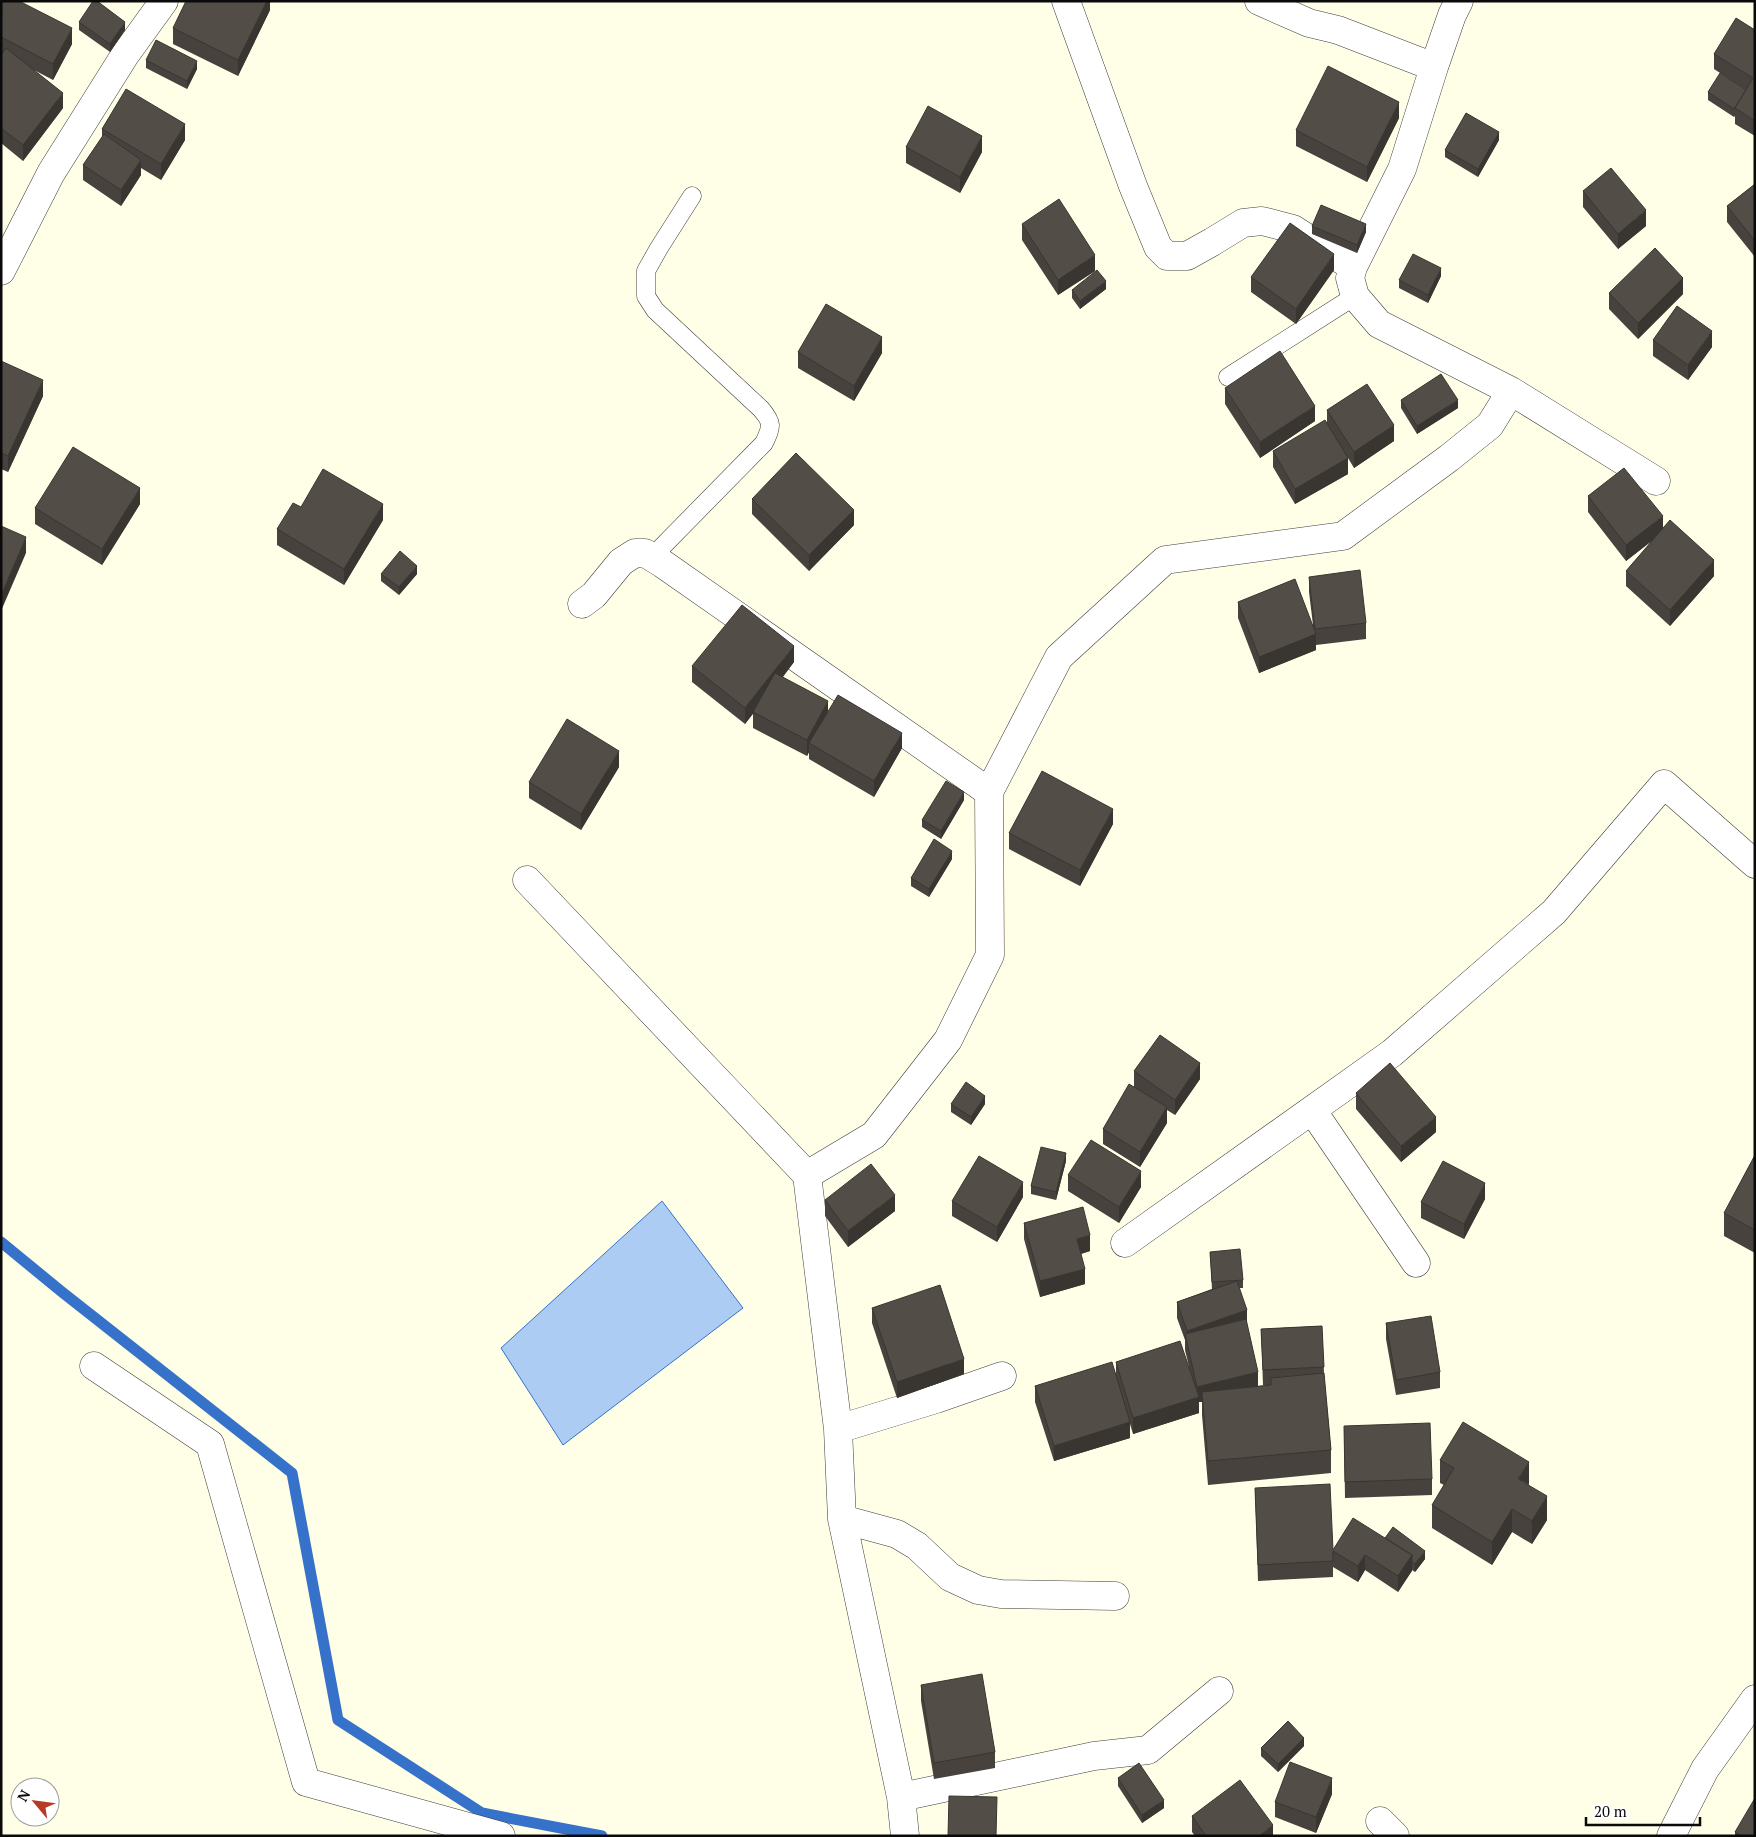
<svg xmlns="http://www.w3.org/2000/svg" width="1756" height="1837" font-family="'PT Serif',serif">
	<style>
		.water { fill: #adccf4; stroke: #3672c9 }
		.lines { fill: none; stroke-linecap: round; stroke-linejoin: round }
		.stream { stroke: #3672c9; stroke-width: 11 }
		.service-casing { stroke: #3d3d3d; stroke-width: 19 }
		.minor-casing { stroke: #3d3d3d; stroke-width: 29 }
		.service { stroke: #fff; stroke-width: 18 }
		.minor { stroke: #fff; stroke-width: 28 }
		.wall { fill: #47423d }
		.shaded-wall { fill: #393632 }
		.building { fill: #524d47; stroke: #393632 }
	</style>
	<rect width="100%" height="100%" fill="#fffee7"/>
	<path class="water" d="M 662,1201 L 743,1308 L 563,1445 L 501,1348 Z"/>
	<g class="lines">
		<path class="stream" d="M 1,1242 L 62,1292 L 292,1473 L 338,1720 L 482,1813 L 602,1836"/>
		<g class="service-casing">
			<path id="service" d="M 1228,377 L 1355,296
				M 652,557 L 764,443 C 772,426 773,423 761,409 L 655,310 L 646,296 L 646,271 L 659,248 L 692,196"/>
		</g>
		<g class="minor-casing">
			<path id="minor" d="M 1066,1 L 1133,186 L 1158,247 L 1167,256 L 1187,256 L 1212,242 L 1243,223 L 1262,221 L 1293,229 L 1353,267
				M 1259,1 L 1309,23 L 1338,30 L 1434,67
				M 1,271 L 51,173 L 125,55 L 164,1
				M 1511,391 L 1656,481
				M 582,604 L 594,595 L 621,562 L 635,553 L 645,553 L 663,564 L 989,792
				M 527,880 L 807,1175
				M 1312,1110 L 1416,1263
				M 1125,1243 L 1392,1053 L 1554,912 L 1664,784 L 1755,864
				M 94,1366 L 210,1444 L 306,1782 L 501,1836
				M 838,1429 L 936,1399 L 1002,1376
				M 842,1519 L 897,1534 L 917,1546 L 950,1577 L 978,1590 L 1001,1594 L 1115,1596
				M 901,1797 L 1094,1756 L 1148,1750 L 1219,1691
				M 1380,1821 L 1395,1836
				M 905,1836 L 901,1797 L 842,1519 L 838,1429 L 807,1175 L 874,1135 L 948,1040 L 990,955 L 989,792 L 1059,657 L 1165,560 L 1343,536 L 1449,458 L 1490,425 L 1511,391 L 1379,324 L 1355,296 L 1350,278 L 1353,267 L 1402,169 L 1434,67 L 1452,15 L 1459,1
				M 1671,1836 L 1705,1769 L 1755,1699"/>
		</g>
		<use href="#service" class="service"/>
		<use href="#minor" class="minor"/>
	</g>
	<path class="wall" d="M 270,1 L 270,10 L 238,76 L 173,44 L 173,28 Z
		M 1,2 L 72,44 L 53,80 L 32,69 L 63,108 L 23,161 L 1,143 L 1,55 L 2,53 L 1,53 Z
		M 79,22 L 125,30 L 110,52 L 79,30 Z
		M 1755,30 L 1755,136 L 1735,124 L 1735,116 L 1734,117 L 1708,100 L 1708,92 L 1746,90 L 1714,69 L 1714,54 Z
		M 146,60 L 197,69 L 187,89 L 146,68 Z
		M 1399,118 L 1367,182 L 1296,146 L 1296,130 Z
		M 102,129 L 185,140 L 161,180 L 141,168 L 141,175 L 121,206 L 83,180 L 83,165 L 102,137 Z
		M 1499,140 L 1478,177 L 1445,157 L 1445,150 Z
		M 906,147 L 982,152 L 960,193 L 906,163 Z
		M 1755,184 L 1755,257 L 1727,222 L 1727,206 Z
		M 1583,191 L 1646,226 L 1618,249 L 1583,207 Z
		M 1022,224 L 1095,271 L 1058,295 L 1022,240 Z
		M 1312,226 L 1366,232 L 1357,253 L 1312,234 Z
		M 1334,270 L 1296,324 L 1251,292 L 1251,277 Z
		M 1441,276 L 1428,303 L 1399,288 L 1399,280 Z
		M 1106,289 L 1080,309 L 1072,298 L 1072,290 Z
		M 1609,293 L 1683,294 L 1638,339 L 1609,309 Z
		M 1653,340 L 1712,347 L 1688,380 L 1653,356 Z
		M 798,352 L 882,353 L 854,401 L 798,368 Z
		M 1,361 L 43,396 L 8,472 L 1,469 Z
		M 1225,388 L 1315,421 L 1260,458 L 1225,404 Z
		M 1401,400 L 1458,408 L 1417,434 L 1401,408 Z
		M 1327,410 L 1394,441 L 1354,468 L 1348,458 L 1348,474 L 1295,504 L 1273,467 L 1273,451 L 1327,422 Z
		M 1588,496 L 1663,528 L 1714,576 L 1670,626 L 1626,586 L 1626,571 L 1653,540 L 1626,561 L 1588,512 Z
		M 752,499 L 854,525 L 809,571 L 752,514 Z
		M 140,504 L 102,565 L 35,524 L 35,508 Z
		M 301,507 L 383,520 L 344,585 L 277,545 L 277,529 Z
		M 381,574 L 417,574 L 399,595 L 381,581 Z
		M 1309,577 L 1366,623 L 1366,639 L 1316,645 L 1316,650 L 1259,673 L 1238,618 L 1238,602 L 1313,625 L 1309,592 Z
		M 794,662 L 783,677 L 828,712 L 902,748 L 874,797 L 809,759 L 809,752 L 807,756 L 753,728 L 753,713 L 745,724 L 692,682 L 692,666 Z
		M 619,767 L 581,830 L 529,798 L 529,782 Z
		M 964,800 L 941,839 L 922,827 L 922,820 Z
		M 1113,824 L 1080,886 L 1009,849 L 1009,833 Z
		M 952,859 L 929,897 L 911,886 L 911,878 Z
		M 1134,1071 L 1200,1079 L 1175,1115 L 1167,1110 L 1167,1123 L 1140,1167 L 1103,1144 L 1103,1129 L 1134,1087 Z
		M 1356,1093 L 1436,1132 L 1401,1162 L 1356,1109 Z
		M 951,1104 L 985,1104 L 971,1125 L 951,1112 Z
		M 1755,1155 L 1755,1253 L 1724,1236 L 1724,1213 Z
		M 1066,1161 L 1056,1200 L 1031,1194 L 1031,1186 Z
		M 1068,1175 L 1141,1187 L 1119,1223 L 1068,1191 Z
		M 1023,1197 L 997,1242 L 952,1216 L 952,1201 Z
		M 1485,1199 L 1464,1239 L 1421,1218 L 1421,1202 Z
		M 825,1200 L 895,1211 L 848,1247 L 825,1216 Z
		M 1024,1223 L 1090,1251 L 1081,1254 L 1085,1284 L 1040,1297 L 1024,1239 Z
		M 1210,1252 L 1243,1280 L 1243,1288 L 1239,1288 L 1247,1324 L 1258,1386 L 1271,1385 L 1263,1385 L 1261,1329 L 1322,1326 L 1324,1373 L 1331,1450 L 1331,1473 L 1208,1485 L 1202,1415 L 1202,1402 L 1199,1402 L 1199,1413 L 1133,1434 L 1130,1424 L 1130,1438 L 1054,1461 L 1035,1402 L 1035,1386 L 1116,1374 L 1116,1362 L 1189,1367 L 1185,1350 L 1185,1340 L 1177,1318 L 1177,1302 L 1212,1289 Z
		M 872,1308 L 964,1374 L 897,1398 L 872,1323 Z
		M 1386,1323 L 1440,1372 L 1440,1388 L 1396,1395 L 1386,1339 Z
		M 1344,1426 L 1432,1479 L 1432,1495 L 1345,1498 Z
		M 1440,1460 L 1529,1485 L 1547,1520 L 1532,1544 L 1512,1532 L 1492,1565 L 1432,1528 L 1432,1505 L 1444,1485 L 1440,1483 Z
		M 1255,1488 L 1333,1550 L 1385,1538 L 1425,1559 L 1415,1572 L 1412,1570 L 1398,1592 L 1365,1570 L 1358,1582 L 1333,1567 L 1333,1577 L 1258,1581 Z
		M 921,1685 L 995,1752 L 995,1768 L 934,1779 L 921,1701 Z
		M 1304,1746 L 1278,1772 L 1261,1756 L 1261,1748 Z
		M 1118,1778 L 1164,1808 L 1142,1823 L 1118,1786 Z
		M 1332,1794 L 1316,1833 L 1275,1817 L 1275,1802 Z
		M 1192,1816 L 1273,1836 L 1195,1836 L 1192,1832 Z
		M 1735,1832 L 1755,1836 L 1735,1836 Z"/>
	<path class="shaded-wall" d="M 267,1 L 270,1 L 270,10 L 238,76 L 238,60 Z
		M 125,22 L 125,30 L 110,52 L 110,44 Z
		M 72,28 L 72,44 L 53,80 L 53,64 Z
		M 197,61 L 197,69 L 187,89 L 187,81 Z
		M 63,93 L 63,108 L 23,161 L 23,145 Z
		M 1399,102 L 1399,118 L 1367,182 L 1367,167 Z
		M 185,124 L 185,140 L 161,180 L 161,164 Z
		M 1499,132 L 1499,140 L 1478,177 L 1478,169 Z
		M 982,136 L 982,152 L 960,193 L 960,177 Z
		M 141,160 L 141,175 L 121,206 L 121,190 Z
		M 1646,210 L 1646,226 L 1618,249 L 1618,234 Z
		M 1366,224 L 1366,232 L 1357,253 L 1357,245 Z
		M 1334,254 L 1334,270 L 1296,324 L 1296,309 Z
		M 1095,255 L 1095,271 L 1058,295 L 1058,280 Z
		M 1441,268 L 1441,276 L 1428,303 L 1428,295 Z
		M 1683,278 L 1683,294 L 1638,339 L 1638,323 Z
		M 1106,281 L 1106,289 L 1080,309 L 1080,301 Z
		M 1712,331 L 1712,347 L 1688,380 L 1688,365 Z
		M 882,337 L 882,353 L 854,401 L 854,386 Z
		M 43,380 L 43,396 L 8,472 L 8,456 Z
		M 1458,400 L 1458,408 L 1417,434 L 1417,426 Z
		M 1315,406 L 1315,421 L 1260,458 L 1260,442 Z
		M 1394,425 L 1394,441 L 1354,468 L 1354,452 Z
		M 1348,458 L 1348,474 L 1295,504 L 1295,489 Z
		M 140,488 L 140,504 L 102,565 L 102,549 Z
		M 383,504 L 383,520 L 344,585 L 344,569 Z
		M 854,510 L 854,525 L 809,571 L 809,555 Z
		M 1663,516 L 1663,532 L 1626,561 L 1626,545 Z
		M 26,537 L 26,553 L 1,611 L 1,595 Z
		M 1714,560 L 1714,576 L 1670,626 L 1670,610 Z
		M 417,566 L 417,574 L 399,595 L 399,587 Z
		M 1316,634 L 1316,650 L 1259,673 L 1259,657 Z
		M 794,646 L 794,662 L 745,724 L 745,708 Z
		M 828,701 L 828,716 L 809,743 L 809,752 L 807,756 L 807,740 Z
		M 902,733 L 902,748 L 874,797 L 874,781 Z
		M 619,751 L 619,767 L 581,830 L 581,814 Z
		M 964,792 L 964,800 L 941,839 L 941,831 Z
		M 1113,809 L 1113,824 L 1080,886 L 1080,870 Z
		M 952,851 L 952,859 L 929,897 L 929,889 Z
		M 1200,1063 L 1200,1079 L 1175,1115 L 1175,1100 Z
		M 985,1096 L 985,1104 L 971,1125 L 971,1117 Z
		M 1167,1107 L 1167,1123 L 1140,1167 L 1140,1152 Z
		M 1436,1117 L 1436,1132 L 1401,1162 L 1401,1146 Z
		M 1066,1153 L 1066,1161 L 1056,1200 L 1056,1192 Z
		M 1141,1171 L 1141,1187 L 1119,1223 L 1119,1207 Z
		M 1023,1182 L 1023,1197 L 997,1242 L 997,1227 Z
		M 1485,1183 L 1485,1199 L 1464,1239 L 1464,1224 Z
		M 895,1195 L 895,1211 L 848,1247 L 848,1231 Z
		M 1090,1235 L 1090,1251 L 1077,1255 L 1077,1239 Z
		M 1085,1269 L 1085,1284 L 1040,1297 L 1040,1281 Z
		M 1247,1310 L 1247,1326 L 1187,1344 L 1187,1331 Z
		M 964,1359 L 964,1374 L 897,1398 L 897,1382 Z
		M 1258,1372 L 1258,1388 L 1202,1392 L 1202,1402 L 1199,1402 L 1199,1413 L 1133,1434 L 1133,1418 L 1197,1398 L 1197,1387 Z
		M 1130,1422 L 1130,1438 L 1054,1461 L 1054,1446 Z
		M 1529,1462 L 1529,1485 L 1518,1479 Z
		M 1547,1496 L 1547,1520 L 1532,1544 L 1532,1521 Z
		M 1512,1509 L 1512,1532 L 1492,1565 L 1492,1542 Z
		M 1425,1551 L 1425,1559 L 1415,1572 L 1415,1564 Z
		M 1365,1555 L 1365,1570 L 1358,1582 L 1358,1566 Z
		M 1412,1555 L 1412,1571 L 1398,1592 L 1398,1576 Z
		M 1304,1738 L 1304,1746 L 1278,1772 L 1278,1764 Z
		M 1332,1778 L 1332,1794 L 1316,1833 L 1316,1817 Z
		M 1164,1800 L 1164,1808 L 1142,1823 L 1142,1815 Z
		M 1273,1825 L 1273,1836 L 1259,1836 Z"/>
	<path class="building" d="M 2,1 L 19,1 L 72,28 L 53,64 L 1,37 Z
		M 93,1 L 97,1 L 125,22 L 110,44 L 79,22 Z
		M 186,1 L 267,1 L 238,60 L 173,28 Z
		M 1736,18 L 1755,30 L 1755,121 L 1735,108 L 1753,78 L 1714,54 Z
		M 156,40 L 197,61 L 187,81 L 146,60 Z
		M 6,48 L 63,93 L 23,145 L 1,128 L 1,55 Z
		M 1328,66 L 1399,102 L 1367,167 L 1296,130 Z
		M 1720,73 L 1746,90 L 1734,109 L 1708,92 Z
		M 126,89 L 185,124 L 161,164 L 102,129 Z
		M 928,106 L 982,136 L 960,177 L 906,147 Z
		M 1466,113 L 1499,132 L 1478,169 L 1445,150 Z
		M 104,134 L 141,160 L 121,190 L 83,165 Z
		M 1611,168 L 1646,210 L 1618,234 L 1583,191 Z
		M 1755,184 L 1755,241 L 1727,206 Z
		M 1059,199 L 1095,255 L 1058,280 L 1022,224 Z
		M 1321,205 L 1366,224 L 1357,245 L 1312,226 Z
		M 1290,223 L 1334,254 L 1296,309 L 1251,277 Z
		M 1655,248 L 1683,278 L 1638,323 L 1609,293 Z
		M 1413,254 L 1441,268 L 1428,295 L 1399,280 Z
		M 1097,270 L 1106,281 L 1080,301 L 1072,290 Z
		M 826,304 L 882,337 L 854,386 L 798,352 Z
		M 1677,306 L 1712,331 L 1688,365 L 1653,340 Z
		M 1280,351 L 1315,406 L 1260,442 L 1225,388 Z
		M 1,361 L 43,380 L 8,456 L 1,453 Z
		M 1441,374 L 1458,400 L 1417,426 L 1401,400 Z
		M 1367,384 L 1394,425 L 1354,452 L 1327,410 Z
		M 1325,420 L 1348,458 L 1295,489 L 1273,451 Z
		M 73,447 L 140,488 L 102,549 L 35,508 Z
		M 796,453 L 854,510 L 809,555 L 752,499 Z
		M 1624,468 L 1663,516 L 1626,545 L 1588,496 Z
		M 323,469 L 383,504 L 344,569 L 277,529 L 293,503 L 301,507 Z
		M 1670,520 L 1714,560 L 1670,610 L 1626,571 Z
		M 1,526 L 26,537 L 1,595 Z
		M 400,551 L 417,566 L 399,587 L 381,574 Z
		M 1360,570 L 1366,623 L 1315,629 L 1309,577 Z
		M 1295,579 L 1316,634 L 1259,657 L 1238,602 Z
		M 742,605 L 794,646 L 745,708 L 692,666 Z
		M 775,673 L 828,701 L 807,740 L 753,712 Z
		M 838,695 L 902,733 L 874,781 L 809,743 Z
		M 567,719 L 619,751 L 581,814 L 529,782 Z
		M 1042,771 L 1113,809 L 1080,870 L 1009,833 Z
		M 946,781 L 964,792 L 941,831 L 922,820 Z
		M 934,839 L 952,851 L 929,889 L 911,878 Z
		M 1160,1035 L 1200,1063 L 1175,1100 L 1134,1071 Z
		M 1390,1063 L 1436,1117 L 1401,1146 L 1356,1093 Z
		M 966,1082 L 985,1096 L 971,1117 L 951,1104 Z
		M 1129,1084 L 1167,1107 L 1140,1152 L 1103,1129 Z
		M 1091,1140 L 1141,1171 L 1119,1207 L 1068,1175 Z
		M 1041,1147 L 1066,1153 L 1056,1192 L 1031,1186 Z
		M 1755,1155 L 1755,1230 L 1724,1213 Z
		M 979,1156 L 1023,1182 L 997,1227 L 952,1201 Z
		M 1443,1161 L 1485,1183 L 1464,1224 L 1421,1202 Z
		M 871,1164 L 895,1195 L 848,1231 L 825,1200 Z
		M 1083,1207 L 1090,1235 L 1077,1239 L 1085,1269 L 1040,1281 L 1024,1223 Z
		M 1240,1249 L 1243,1280 L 1212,1282 L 1210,1252 Z
		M 1237,1281 L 1247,1310 L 1187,1331 L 1177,1302 Z
		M 940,1285 L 964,1359 L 897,1382 L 872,1308 Z
		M 1431,1316 L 1440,1372 L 1396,1380 L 1386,1323 Z
		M 1246,1319 L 1258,1372 L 1197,1387 L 1185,1334 Z
		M 1322,1326 L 1324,1367 L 1263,1370 L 1261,1329 Z
		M 1180,1341 L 1199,1397 L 1133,1418 L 1116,1362 Z
		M 1112,1362 L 1130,1422 L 1054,1446 L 1035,1386 Z
		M 1324,1373 L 1331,1450 L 1208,1461 L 1202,1392 L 1271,1385 L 1271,1378 Z
		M 1463,1422 L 1529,1462 L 1518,1479 L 1547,1496 L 1532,1521 L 1512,1509 L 1492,1542 L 1432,1505 L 1454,1468 L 1440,1460 Z
		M 1430,1423 L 1432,1479 L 1345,1482 L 1344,1426 Z
		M 1330,1484 L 1333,1550 L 1353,1518 L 1412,1555 L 1398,1576 L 1365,1555 L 1358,1566 L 1333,1551 L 1333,1561 L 1258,1565 L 1255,1488 Z
		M 1393,1527 L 1425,1551 L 1415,1564 L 1412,1562 L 1412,1555 L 1385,1538 Z
		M 982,1674 L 995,1752 L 934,1763 L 921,1685 Z
		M 1288,1721 L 1304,1738 L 1278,1764 L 1261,1748 Z
		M 1290,1762 L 1332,1778 L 1316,1817 L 1275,1802 Z
		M 1139,1763 L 1164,1800 L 1142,1815 L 1118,1778 Z
		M 1240,1780 L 1273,1825 L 1259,1836 L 1206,1836 L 1192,1816 Z
		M 949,1796 L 997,1797 L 996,1836 L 948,1836 Z
		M 1755,1798 L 1755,1836 L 1742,1836 L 1735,1832 Z"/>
	<rect width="1756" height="1837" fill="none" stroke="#0a0a0a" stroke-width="5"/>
	<g transform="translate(35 1802) rotate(299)"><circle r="24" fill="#ffffff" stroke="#9d9d9d"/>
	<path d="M0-4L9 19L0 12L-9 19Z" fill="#b53b27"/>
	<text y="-8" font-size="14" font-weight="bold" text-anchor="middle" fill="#0a0a0a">N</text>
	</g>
	<path d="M1586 1817v8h114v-8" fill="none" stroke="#0a0a0a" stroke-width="2.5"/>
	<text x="1594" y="1817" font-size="15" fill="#0a0a0a" stroke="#ffffff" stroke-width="4" paint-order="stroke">20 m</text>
</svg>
